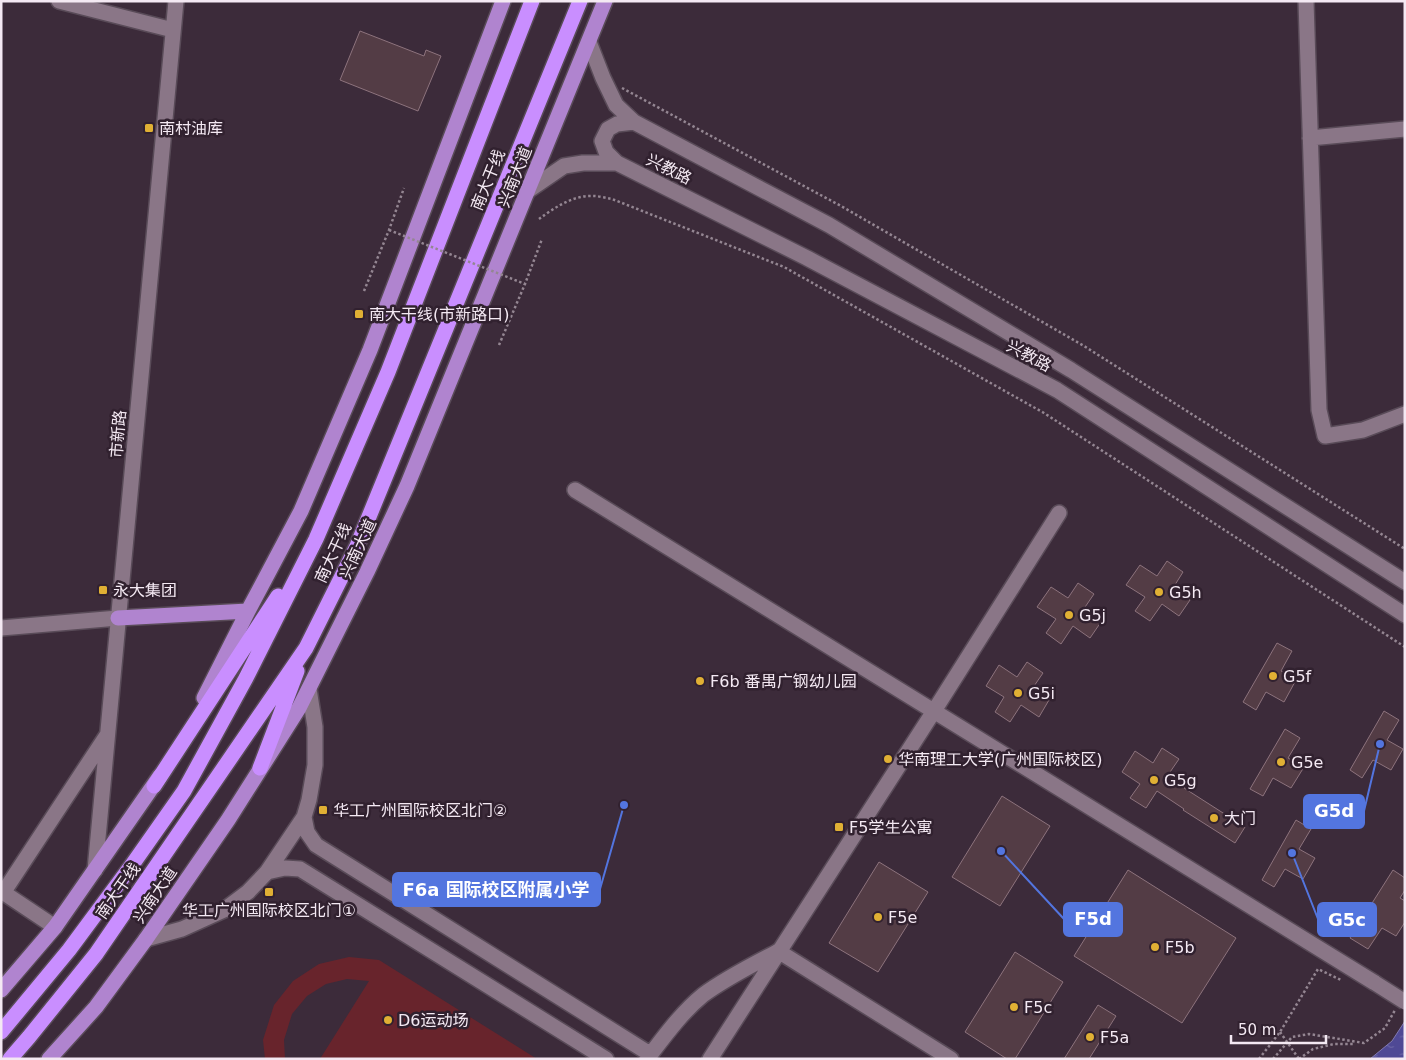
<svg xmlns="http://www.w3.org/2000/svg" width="1406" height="1060" font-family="'DejaVu Sans','Noto Sans SC',sans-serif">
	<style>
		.pitch { fill: #68242c }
		.water { fill: url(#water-ripples); stroke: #8079b1 }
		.building { fill: #533c45; stroke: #8d737d }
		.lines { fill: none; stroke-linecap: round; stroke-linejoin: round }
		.minor-casing { stroke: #594b58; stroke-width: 18 }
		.major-casing { stroke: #594b58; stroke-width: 18 }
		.highway-casing { stroke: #594b58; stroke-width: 18 }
		.path { stroke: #948692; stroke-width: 2.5; stroke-dasharray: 2.5 2.5; stroke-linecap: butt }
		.minor { stroke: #8a7687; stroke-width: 15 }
		.major { stroke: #b084cf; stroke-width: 15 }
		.highway { stroke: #c98eff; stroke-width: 15 }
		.minor-bridge-casing { stroke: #594b58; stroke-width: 18; stroke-linecap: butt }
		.path-bridge { stroke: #948692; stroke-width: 2.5; stroke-dasharray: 2.5 2.5; stroke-linecap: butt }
		.minor-bridge { stroke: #8a7687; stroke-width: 15 }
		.poi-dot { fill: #e0b034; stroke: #31212f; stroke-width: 2 }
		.labels { text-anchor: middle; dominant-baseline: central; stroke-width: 5; stroke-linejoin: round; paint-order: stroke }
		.poi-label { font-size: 16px; fill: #f4e9f3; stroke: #31212f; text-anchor: start }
		.street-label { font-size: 16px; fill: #f4e9f3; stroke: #31212f }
		.leader { fill: none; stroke: #5375df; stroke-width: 2 }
		.callout-dot { fill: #5375df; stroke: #31212f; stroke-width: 2 }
		.callout { fill: #5375df; stroke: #5375df; stroke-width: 2 }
		.callout-label { font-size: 18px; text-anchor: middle; font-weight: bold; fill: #fff }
	</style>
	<defs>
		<pattern id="water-ripples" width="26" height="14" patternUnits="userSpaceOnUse" patternTransform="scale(1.25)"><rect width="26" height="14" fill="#4f4995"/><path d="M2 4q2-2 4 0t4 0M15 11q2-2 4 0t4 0" fill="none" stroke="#6963a4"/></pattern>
	</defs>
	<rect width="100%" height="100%" fill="#3c2b3a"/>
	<path class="pitch" d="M 349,957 L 379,960 L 537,1059 L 320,1059 L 369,981 L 347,979 L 326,984 L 307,996 L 292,1014 L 284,1040 L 285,1059 L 265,1059 L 263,1040 L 274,1005 L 293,981 L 319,964 Z"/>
	<path class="water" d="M 1405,1021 L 1405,1059 L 1370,1059 L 1392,1041 Z"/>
	<path class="building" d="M 360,31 L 424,56 L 426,50 L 441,56 L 418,111 L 340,80 Z
		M 1167,561 L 1183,572 L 1173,588 L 1190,600 L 1179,616 L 1162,604 L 1150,621 L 1135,611 L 1145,597 L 1126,585 L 1140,565 L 1157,576 Z
		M 1078,583 L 1094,594 L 1083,610 L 1101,622 L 1090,638 L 1073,626 L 1061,644 L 1046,633 L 1056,619 L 1037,607 L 1051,587 L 1068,598 Z
		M 1277,643 L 1292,651 L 1281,671 L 1296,680 L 1284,702 L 1266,692 L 1256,710 L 1243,702 Z
		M 1027,662 L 1043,673 L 1032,689 L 1049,700 L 1039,717 L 1021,705 L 1010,722 L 995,712 L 1004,697 L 986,686 L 999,665 L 1017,677 Z
		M 1384,711 L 1399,720 L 1387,740 L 1403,749 L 1391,770 L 1373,760 L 1362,778 L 1350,770 Z
		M 1285,729 L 1300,738 L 1288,758 L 1304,767 L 1291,788 L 1273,778 L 1263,796 L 1250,789 Z
		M 1162,748 L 1179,759 L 1168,775 L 1185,787 L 1184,788 L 1245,827 L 1235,843 L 1183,810 L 1184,809 L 1157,791 L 1146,808 L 1130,798 L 1140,784 L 1122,772 L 1135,751 L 1153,763 Z
		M 1002,796 L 1050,826 L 1000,906 L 952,877 Z
		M 1296,820 L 1311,829 L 1299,849 L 1315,858 L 1303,879 L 1285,869 L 1274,887 L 1262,880 Z
		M 879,862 L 928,892 L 878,972 L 829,943 Z
		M 1128,870 L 1236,938 L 1182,1023 L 1074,956 Z
		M 1393,870 L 1405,878 L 1405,890 L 1400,898 L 1405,901 L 1405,922 L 1396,936 L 1382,928 L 1368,949 L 1350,938 Z
		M 1015,952 L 1063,982 L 1015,1059 L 1007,1059 L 965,1032 Z
		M 1098,1005 L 1116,1016 L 1089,1059 L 1064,1059 Z"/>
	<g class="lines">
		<g class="minor-casing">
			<path id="minor" d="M 59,1 L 173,30
				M 1306,1 L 1319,410 L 1325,436 L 1363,430 L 1405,414
				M 589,42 L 603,78 L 616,105 L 634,122 L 829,225 L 1071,370 L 1405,582
				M 634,122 L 617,124 L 608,129 L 602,141 L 606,152 L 617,163 L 807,258 L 1057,390 L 1405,615
				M 1310,138 L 1405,129
				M 529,190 L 564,166 L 583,163 L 617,163
				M 575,490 L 1375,983
				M 1,628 L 118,618
				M 304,817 L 307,832 L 316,845 L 650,1054
				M 95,870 L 176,1
				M 267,872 L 285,868 L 300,869 L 606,1059
				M 1,891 L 55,927
				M 3,893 L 107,735
				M 146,939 L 182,929 L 224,910 L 248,892 L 267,872 L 304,817 L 309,800 L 315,765 L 315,727 L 309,689
				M 778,951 L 951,1059
				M 647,1059 C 664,1037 681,1013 703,995 C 726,978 752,965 777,952
				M 710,1059 L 934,711 L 1059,513"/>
		</g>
		<g class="major-casing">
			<path id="major" d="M 118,618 L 248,611
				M 204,698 L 248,611 L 301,511 L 370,350 L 503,1
				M 1,990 L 55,927 L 160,776
				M 49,1059 L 96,1007 L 146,939 L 228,820 L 299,708 L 367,572 L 407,486 L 605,1"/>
		</g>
		<g class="highway-casing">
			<path id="highway" d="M 260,768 L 297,671
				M 154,786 L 278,596
				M 1,1032 L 69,950 L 132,865 L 184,791 L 246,678 L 316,539 L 388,372 L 532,1
				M 10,1059 L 29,1037 L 96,954 L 306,648 L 357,546 L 580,1"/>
		</g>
		<path class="path" d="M 622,88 L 841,206 L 1084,346 L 1405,549
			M 539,219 C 554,208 573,195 593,196 C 599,196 606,198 612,199 L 784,267 L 1044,413 L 1405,647
			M 364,291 L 389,230 L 404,188
			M 499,345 L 525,284 L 542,239
			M 1280,1032 L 1299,1059
			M 1259,1059 L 1280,1032 L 1318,969 L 1341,980
			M 1273,1059 L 1292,1037 L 1309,1034 L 1364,1043 L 1385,1028 L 1395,1010
			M 1299,1059 L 1313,1049 L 1334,1044 L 1354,1044"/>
		<use href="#minor" class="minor"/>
		<use href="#major" class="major"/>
		<use href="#highway" class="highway"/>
		<g class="minor-bridge-casing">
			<path id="minor-bridge" d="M 1375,983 L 1405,1002"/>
		</g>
		<path class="path-bridge" d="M 389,230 L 525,284"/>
		<use href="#minor-bridge" class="minor-bridge"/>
	</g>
	<g class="poi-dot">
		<rect x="144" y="123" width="10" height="10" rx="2.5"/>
		<rect x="354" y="309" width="10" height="10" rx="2.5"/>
		<rect x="98" y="585" width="10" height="10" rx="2.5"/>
		<circle cx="1159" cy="592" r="5"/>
		<circle cx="1069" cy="615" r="5"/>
		<circle cx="1273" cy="676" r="5"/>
		<circle cx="700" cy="681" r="5"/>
		<circle cx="1018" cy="693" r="5"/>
		<circle cx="888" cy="759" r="5"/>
		<circle cx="1281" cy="762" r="5"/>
		<circle cx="1154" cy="780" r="5"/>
		<rect x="318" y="805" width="10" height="10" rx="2.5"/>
		<circle cx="1214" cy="818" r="5"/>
		<rect x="834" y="822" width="10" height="10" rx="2.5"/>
		<rect x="264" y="887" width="10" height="10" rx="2.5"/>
		<circle cx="878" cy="917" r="5"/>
		<circle cx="1155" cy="947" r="5"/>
		<circle cx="1014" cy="1007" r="5"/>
		<circle cx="388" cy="1020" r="5"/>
		<circle cx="1090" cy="1037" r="5"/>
	</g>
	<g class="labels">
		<g class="poi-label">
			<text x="159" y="128">南村油库</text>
			<text x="369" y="314">南大干线(市新路口)</text>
			<text x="113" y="590">永大集团</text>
			<text x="1169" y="592">G5h</text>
			<text x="1079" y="615">G5j</text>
			<text x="1283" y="676">G5f</text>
			<text x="710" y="681">F6b 番禺广钢幼儿园</text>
			<text x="1028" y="693">G5i</text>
			<text x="898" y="759">华南理工大学(广州国际校区)</text>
			<text x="1291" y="762">G5e</text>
			<text x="1164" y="780">G5g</text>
			<text x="333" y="810">华工广州国际校区北门②</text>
			<text x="1224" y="818">大门</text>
			<text x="849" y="827">F5学生公寓</text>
			<text x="269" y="910" text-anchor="middle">华工广州国际校区北门①</text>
			<text x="888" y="917">F5e</text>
			<text x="1165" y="947">F5b</text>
			<text x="1024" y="1007">F5c</text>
			<text x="398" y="1020">D6运动场</text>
			<text x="1100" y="1037">F5a</text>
		</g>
		<g class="street-label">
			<text transform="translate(669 169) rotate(26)">兴教路</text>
			<text transform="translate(515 177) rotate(-68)">兴南大道</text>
			<text transform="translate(488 180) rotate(-68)">南大干线</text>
			<text transform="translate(1029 356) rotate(28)">兴教路</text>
			<text transform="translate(118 434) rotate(-85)">市新路</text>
			<text transform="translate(358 549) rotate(-65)">兴南大道</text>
			<text transform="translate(333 553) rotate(-65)">南大干线</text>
			<text transform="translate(118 891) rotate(-55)">南大干线</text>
			<text transform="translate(155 895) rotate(-56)">兴南大道</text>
		</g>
	</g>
	<path class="leader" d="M1380 744L1364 811M624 805L600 889M1001 851L1064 919M1292 853L1318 919"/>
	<g class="callout-dot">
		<circle cx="1380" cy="744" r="5"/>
		<circle cx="624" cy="805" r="5"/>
		<circle cx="1001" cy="851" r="5"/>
		<circle cx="1292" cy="853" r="5"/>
	</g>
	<g class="callout">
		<rect x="1304" y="795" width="60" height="33" rx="5"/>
		<rect x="393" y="873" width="207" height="33" rx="5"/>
		<rect x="1064" y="903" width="58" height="33" rx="5"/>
		<rect x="1318" y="903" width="58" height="33" rx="5"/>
	</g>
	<g class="callout-label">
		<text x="1334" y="817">G5d</text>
		<text x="496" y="896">F6a 国际校区附属小学</text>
		<text x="1093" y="925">F5d</text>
		<text x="1347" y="926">G5c</text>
	</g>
	<rect width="1406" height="1060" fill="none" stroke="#f4e9f3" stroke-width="5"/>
	<path d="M1231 1035v8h95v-8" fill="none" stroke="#f4e9f3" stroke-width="2.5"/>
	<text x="1238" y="1035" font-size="15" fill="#f4e9f3" stroke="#31212f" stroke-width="4" paint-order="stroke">50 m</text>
</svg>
